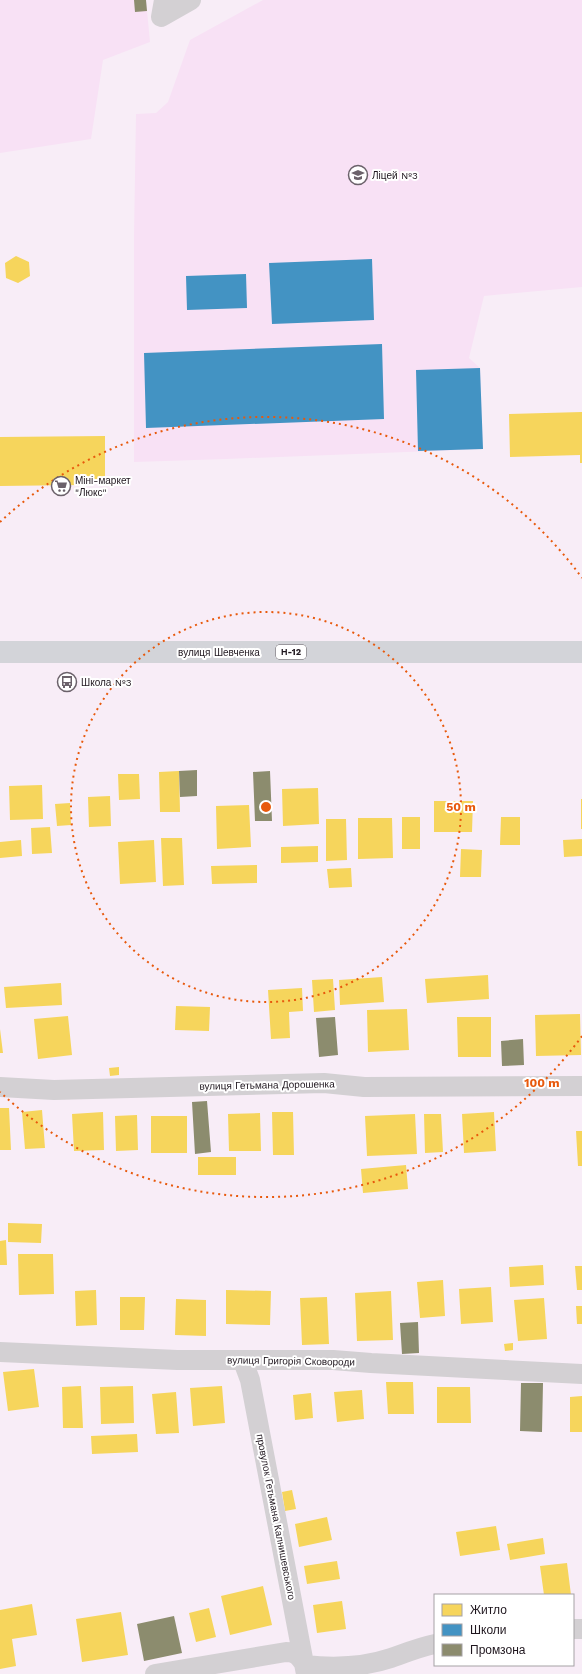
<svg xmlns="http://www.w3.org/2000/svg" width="582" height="1674" font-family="'Work Sans',sans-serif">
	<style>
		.built { fill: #f8e1f5 }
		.homes { fill: #f6d55c }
		.schools { fill: #4393c3 }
		.industry { fill: #8c8c6e }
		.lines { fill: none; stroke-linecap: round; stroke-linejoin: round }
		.minor { stroke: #d3d0d3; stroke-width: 20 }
		.primary { stroke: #d3d4d9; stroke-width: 22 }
		.ring { fill: none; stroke: #e8590c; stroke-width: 2; stroke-dasharray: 2 4 }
		.labels { text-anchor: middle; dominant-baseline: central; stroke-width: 4; stroke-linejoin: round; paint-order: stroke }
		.shield { fill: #fff; stroke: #625c62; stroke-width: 1 }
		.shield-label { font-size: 9px; font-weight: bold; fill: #1f161e }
		.poi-label { font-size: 10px; fill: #1f161e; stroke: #fff; text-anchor: start }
		.street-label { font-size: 10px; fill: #1f161e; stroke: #fff }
		.centre { fill: #e8590c; stroke: #fff; stroke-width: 2 }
		.ring-label { font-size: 12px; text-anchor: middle; font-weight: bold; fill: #e8590c; stroke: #fff; stroke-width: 4; stroke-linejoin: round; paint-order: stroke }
	</style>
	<rect width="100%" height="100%" fill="#f8edf7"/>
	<path class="built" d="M 0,0 L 146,0 L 150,42 L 103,60 L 91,139 L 0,153 Z
		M 263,0 L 582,0 L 582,287 L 484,296 L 469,358 L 480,368 L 483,449 L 226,459 L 134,462 L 134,236 L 136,114 L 156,113 L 168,102 L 190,40 Z"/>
	<path class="homes" d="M 16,256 L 29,262 L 30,276 L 18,283 L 6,278 L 5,263 Z
		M 582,412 L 582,463 L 580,463 L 580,455 L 510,457 L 509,414 Z
		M 105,436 L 105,481 L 80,481 L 80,485 L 0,486 L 0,437 Z
		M 179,771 L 180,812 L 160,812 L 159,772 Z
		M 118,774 L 139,774 L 140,799 L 119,800 Z
		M 42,785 L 43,819 L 10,820 L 9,786 Z
		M 318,788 L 319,824 L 283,826 L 282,789 Z
		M 110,796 L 111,826 L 89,827 L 88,797 Z
		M 581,799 L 582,799 L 582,829 L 581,829 Z
		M 434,801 L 473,801 L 472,832 L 434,832 Z
		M 70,803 L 71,825 L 57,826 L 55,804 Z
		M 249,805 L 251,847 L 217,849 L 216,806 Z
		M 402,817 L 420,817 L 420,849 L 402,849 Z
		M 501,817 L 520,817 L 520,845 L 500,845 Z
		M 358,818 L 392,818 L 393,858 L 358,859 Z
		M 326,819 L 346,819 L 347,860 L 326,861 Z
		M 50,827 L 52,853 L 32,854 L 31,828 Z
		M 161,838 L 182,838 L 184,885 L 163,886 Z
		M 582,839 L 582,856 L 564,857 L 563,840 Z
		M 21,840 L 22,856 L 0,858 L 0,842 Z
		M 154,840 L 156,882 L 120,884 L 118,842 Z
		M 318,846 L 318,862 L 281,863 L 281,847 Z
		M 461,849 L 482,850 L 481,877 L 460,877 Z
		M 257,865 L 257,883 L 212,884 L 211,866 Z
		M 351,868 L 352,887 L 329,888 L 327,869 Z
		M 488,975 L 489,999 L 427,1003 L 425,979 Z
		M 382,977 L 384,1002 L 340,1005 L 339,980 Z
		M 333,979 L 335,1010 L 314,1012 L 312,980 Z
		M 61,983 L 62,1005 L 6,1008 L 4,987 Z
		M 302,988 L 303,1011 L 289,1012 L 290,1038 L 271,1039 L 268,990 Z
		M 176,1006 L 210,1007 L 209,1031 L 175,1030 Z
		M 407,1009 L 409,1050 L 368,1052 L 367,1010 Z
		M 580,1014 L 581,1055 L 536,1056 L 535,1015 Z
		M 68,1016 L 72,1055 L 38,1059 L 34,1019 Z
		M 457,1017 L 491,1017 L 491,1057 L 458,1057 Z
		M 0,1029 L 3,1053 L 0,1053 Z
		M 119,1067 L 119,1075 L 110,1076 L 109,1068 Z
		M 0,1108 L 9,1108 L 11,1150 L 0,1150 Z
		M 42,1110 L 45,1148 L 25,1149 L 22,1112 Z
		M 103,1112 L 104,1150 L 74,1151 L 72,1114 Z
		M 272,1112 L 293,1112 L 294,1155 L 273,1155 Z
		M 494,1112 L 496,1151 L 464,1153 L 462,1114 Z
		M 260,1113 L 261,1151 L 229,1151 L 228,1114 Z
		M 415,1114 L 417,1154 L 367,1156 L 365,1116 Z
		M 424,1114 L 441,1114 L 443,1152 L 425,1153 Z
		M 137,1115 L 138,1150 L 116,1151 L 115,1116 Z
		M 151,1116 L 187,1116 L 187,1153 L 151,1153 Z
		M 576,1131 L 582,1131 L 582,1166 L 578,1166 Z
		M 198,1157 L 236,1157 L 236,1175 L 198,1175 Z
		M 406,1165 L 408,1189 L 363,1193 L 361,1169 Z
		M 8,1223 L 42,1224 L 41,1243 L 8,1242 Z
		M 6,1240 L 7,1265 L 0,1265 L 0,1241 Z
		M 18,1254 L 53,1254 L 54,1294 L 19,1295 Z
		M 543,1265 L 544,1285 L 510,1287 L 509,1267 Z
		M 575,1266 L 582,1266 L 582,1290 L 577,1290 Z
		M 443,1280 L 445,1316 L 420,1318 L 417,1282 Z
		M 491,1287 L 493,1322 L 461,1324 L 459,1289 Z
		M 96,1290 L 97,1325 L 76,1326 L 75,1291 Z
		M 226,1290 L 271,1291 L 270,1325 L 226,1324 Z
		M 391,1291 L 393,1340 L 357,1341 L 355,1293 Z
		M 120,1297 L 145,1297 L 144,1330 L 120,1330 Z
		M 327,1297 L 329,1344 L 302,1345 L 300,1298 Z
		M 544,1298 L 547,1339 L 518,1341 L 514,1300 Z
		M 176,1299 L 206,1300 L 206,1336 L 175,1335 Z
		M 576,1306 L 582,1306 L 582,1324 L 577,1324 Z
		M 513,1343 L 513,1350 L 505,1351 L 504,1344 Z
		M 34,1369 L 39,1407 L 8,1411 L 3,1372 Z
		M 386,1382 L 413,1382 L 414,1414 L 388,1414 Z
		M 81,1386 L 83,1428 L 63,1428 L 62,1387 Z
		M 133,1386 L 134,1423 L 101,1424 L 100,1387 Z
		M 222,1386 L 225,1423 L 193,1426 L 190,1388 Z
		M 437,1387 L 470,1387 L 471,1423 L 437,1423 Z
		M 362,1390 L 364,1419 L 337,1422 L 334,1392 Z
		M 176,1392 L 179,1433 L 156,1434 L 152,1394 Z
		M 311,1393 L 313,1418 L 295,1420 L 293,1395 Z
		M 582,1396 L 582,1432 L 570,1432 L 570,1397 Z
		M 137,1434 L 138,1452 L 92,1454 L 91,1436 Z
		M 292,1490 L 296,1509 L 285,1511 L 282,1492 Z
		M 327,1517 L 332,1540 L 299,1547 L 295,1524 Z
		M 496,1526 L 500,1550 L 460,1556 L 456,1532 Z
		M 543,1538 L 545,1554 L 510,1560 L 507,1544 Z
		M 337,1561 L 340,1579 L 307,1584 L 304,1566 Z
		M 567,1563 L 571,1595 L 544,1595 L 540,1566 Z
		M 263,1586 L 272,1625 L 230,1635 L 221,1596 Z
		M 342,1601 L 346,1629 L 317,1633 L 313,1605 Z
		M 32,1604 L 37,1635 L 12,1639 L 16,1666 L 0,1669 L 0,1610 Z
		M 209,1608 L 216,1637 L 196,1642 L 189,1613 Z
		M 121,1612 L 128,1655 L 82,1662 L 76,1619 Z"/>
	<path class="schools" d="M 372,259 L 374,320 L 272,324 L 269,263 Z
		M 246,274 L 247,308 L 187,310 L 186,276 Z
		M 382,344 L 384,419 L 146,428 L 144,353 Z
		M 480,368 L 483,449 L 418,451 L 416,370 Z"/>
	<path class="industry" d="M 134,0 L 146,0 L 147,11 L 135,12 Z
		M 197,770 L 197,796 L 180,797 L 179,771 Z
		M 270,771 L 272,821 L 255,821 L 253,772 Z
		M 335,1017 L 338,1055 L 319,1057 L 316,1018 Z
		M 523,1039 L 524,1065 L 502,1066 L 501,1041 Z
		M 207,1101 L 211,1152 L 195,1154 L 192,1102 Z
		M 418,1322 L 419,1353 L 402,1354 L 400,1323 Z
		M 521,1383 L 543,1383 L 542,1432 L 520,1431 Z
		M 174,1616 L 182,1653 L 144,1661 L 137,1624 Z"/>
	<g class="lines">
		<path class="minor" d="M 164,0 L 161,17 L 191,0
			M 0,1087 L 54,1090 L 324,1083 L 364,1087 L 582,1086
			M 0,1352 L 177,1360 L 333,1360 L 371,1363 L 582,1374
			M 243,1361 L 250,1380 L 306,1674
			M 573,1629 L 582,1629
			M 155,1674 L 286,1652 C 296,1652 299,1656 305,1665 C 332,1668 364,1667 391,1658 C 405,1653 420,1647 435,1644"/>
		<path class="primary" d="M 0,652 L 582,652"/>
	</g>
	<g class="ring">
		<circle cx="266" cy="807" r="195"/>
		<path d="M582 1036A390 390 0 0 1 0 1092M0 522A390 390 0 0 1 582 578"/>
	</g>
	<defs>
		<g id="school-ring" transform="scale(1)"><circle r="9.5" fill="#fff" stroke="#6b616a" stroke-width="1.5"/><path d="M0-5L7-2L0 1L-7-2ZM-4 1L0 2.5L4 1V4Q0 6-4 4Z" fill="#6b616a"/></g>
		<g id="supermarket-ring" transform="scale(1)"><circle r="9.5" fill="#fff" stroke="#6b616a" stroke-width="1.5"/><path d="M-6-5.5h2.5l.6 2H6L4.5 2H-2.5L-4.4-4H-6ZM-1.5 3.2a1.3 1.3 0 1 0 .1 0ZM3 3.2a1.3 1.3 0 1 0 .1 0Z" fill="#6b616a"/></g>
		<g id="bus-ring" transform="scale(1)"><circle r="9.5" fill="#fff" stroke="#6b616a" stroke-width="1.5"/><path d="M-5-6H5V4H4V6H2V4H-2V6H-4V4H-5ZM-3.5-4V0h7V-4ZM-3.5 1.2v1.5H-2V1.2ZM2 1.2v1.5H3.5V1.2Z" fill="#6b616a"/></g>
	</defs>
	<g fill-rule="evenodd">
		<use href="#school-ring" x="358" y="175"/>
		<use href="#supermarket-ring" x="61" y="486"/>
		<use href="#bus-ring" x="67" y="682"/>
	</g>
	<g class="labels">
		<rect class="shield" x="276" y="645" width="30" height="14" rx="3"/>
		<g class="shield-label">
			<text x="291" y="652">Н-12</text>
		</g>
		<g class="poi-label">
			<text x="372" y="175">Ліцей №3</text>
			<text x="75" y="480">Міні-маркет<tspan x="75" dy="12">"Люкс"</tspan></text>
			<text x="81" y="682">Школа №3</text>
		</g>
		<g class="street-label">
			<text x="219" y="652">вулиця Шевченка</text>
			<text transform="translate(267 1085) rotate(-1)">вулиця Гетьмана Дорошенка</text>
			<text transform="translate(291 1361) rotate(1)">вулиця Григорія Сковороди</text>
			<text transform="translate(276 1517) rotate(79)">провулок Гетьмана Калнишевського</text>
		</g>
	</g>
	<circle cx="266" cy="807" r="6" class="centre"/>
	<g class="ring-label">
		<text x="461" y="811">50 m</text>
		<text x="542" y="1087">100 m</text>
	</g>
	<rect x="434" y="1594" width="140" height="72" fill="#ffffff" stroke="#a5a2a5"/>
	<rect x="442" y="1604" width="20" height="12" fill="#f6d55c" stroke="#a5a2a5"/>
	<text x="470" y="1614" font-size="12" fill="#1f161e">Житло</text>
	<rect x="442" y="1624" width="20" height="12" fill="#4393c3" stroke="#a5a2a5"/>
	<text x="470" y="1634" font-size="12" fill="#1f161e">Школи</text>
	<rect x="442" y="1644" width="20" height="12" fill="#8c8c6e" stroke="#a5a2a5"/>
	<text x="470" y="1654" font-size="12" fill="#1f161e">Промзона</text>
</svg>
